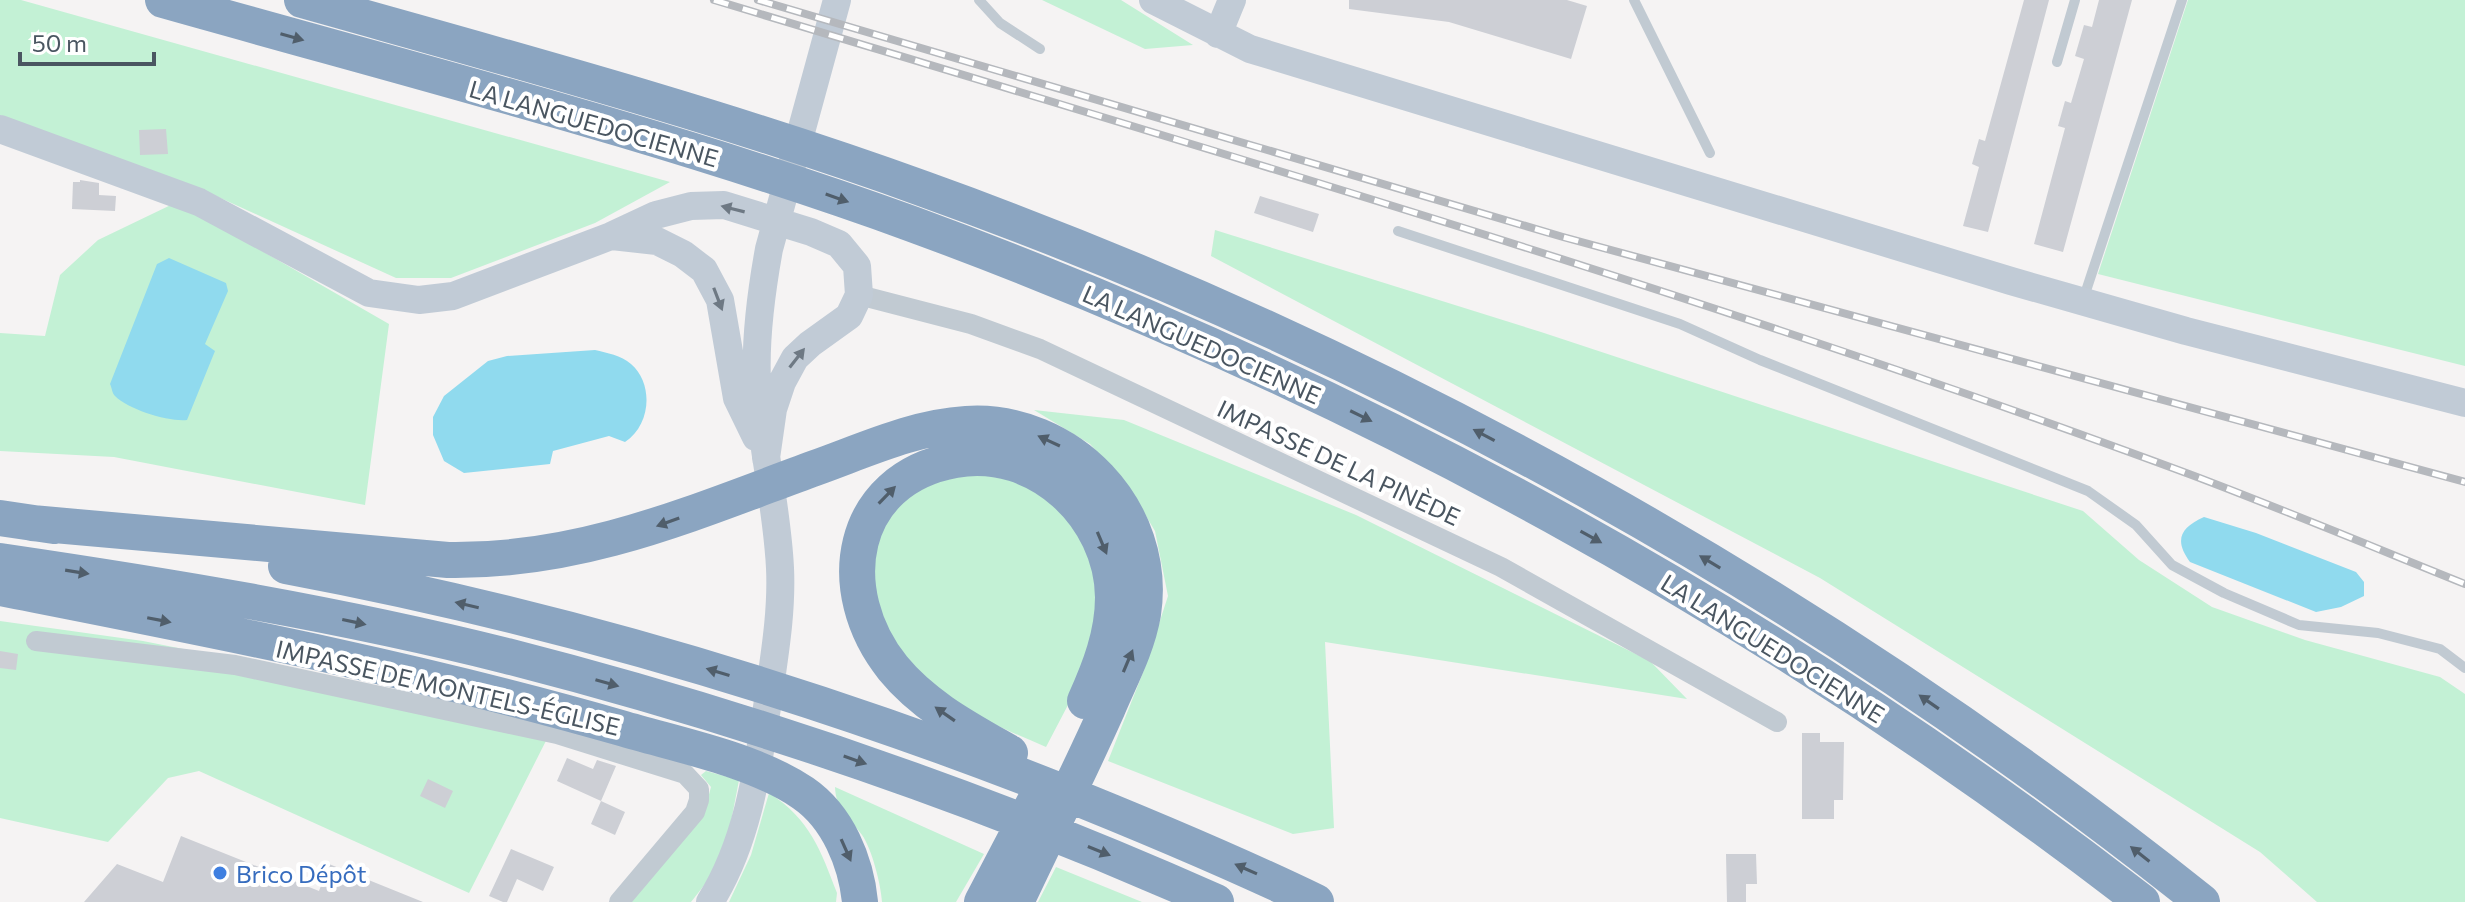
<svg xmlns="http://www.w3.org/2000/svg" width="2465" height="902" font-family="Commissioner,sans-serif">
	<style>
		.green { fill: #c3f1d5 }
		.water { fill: #90daee }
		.building { fill: #cdcfd5 }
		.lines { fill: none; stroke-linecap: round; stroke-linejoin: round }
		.lane { stroke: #c1cad2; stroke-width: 10 }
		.street { stroke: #c1cad2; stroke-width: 20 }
		.secondary { stroke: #c1cbd6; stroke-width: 28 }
		.highway { stroke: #8ba5c1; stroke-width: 36 }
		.rail-casing { stroke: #b5b8bd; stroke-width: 8 }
		.rail { stroke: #fff; stroke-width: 5; stroke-dasharray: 15; stroke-linecap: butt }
		.oneway { fill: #505e6b }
		.oneway2 { fill: #6e7984 }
		.shop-dot { fill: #3f7fe0; stroke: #fff; stroke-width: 3 }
		.labels { text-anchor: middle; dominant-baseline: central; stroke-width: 8; stroke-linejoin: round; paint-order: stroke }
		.street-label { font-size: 24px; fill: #4a5661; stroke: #fff }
		.shop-label { font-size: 24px; fill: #366cbe; stroke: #fff; text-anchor: start }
	</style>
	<rect width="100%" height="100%" fill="#f5f3f3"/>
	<path class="green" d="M 0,0 L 21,0 L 670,182 L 595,223 L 451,278 L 396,278 L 205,191 L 0,115 Z
		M 1042,0 L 1121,0 L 1193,45 L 1145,49 Z
		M 2188,0 L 2465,0 L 2465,366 L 2098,274 Z
		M 177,202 L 389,324 L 365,505 L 114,457 L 0,451 L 0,333 L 45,336 L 60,275 L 98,240 Z
		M 1215,230 L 1541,332 L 2083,511 L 2139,560 L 2212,607 L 2305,640 L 2440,677 L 2465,694 L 2465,902 L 2317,902 L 2260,852 L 1820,578 L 1211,256 Z
		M 1034,410 L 1124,420 L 1356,515 L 1650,661 L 1687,699 L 1325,642 L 1334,828 L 1293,834 L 1108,761 L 1144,670 L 1168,596 L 1155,531 L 1128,486 L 1090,444 Z
		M 969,473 L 1018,481 L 1062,510 L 1091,556 L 1099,624 L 1091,661 L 1046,747 C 1005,729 957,711 924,679 C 912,668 896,651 889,637 C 870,598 865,530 902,500 C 922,484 946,480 969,473 Z
		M 0,621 L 143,641 L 555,723 L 469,893 L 199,771 L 168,778 L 108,842 L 0,818 Z
		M 706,771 L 739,780 L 730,827 L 713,874 L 691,902 L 626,902 L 705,809 L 711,787 L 701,775 Z
		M 835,787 L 984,854 L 956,902 L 882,902 C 881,885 872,849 862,835 C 849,817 836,811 835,787 Z
		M 769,793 C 810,819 821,851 837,893 L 836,902 L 729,902 L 751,855 Z
		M 1056,867 L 1142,902 L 1038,902 Z"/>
	<path class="water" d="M 169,258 L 226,283 L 228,291 L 205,344 L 215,351 L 187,420 C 169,422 129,410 115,396 C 112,393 112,388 110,384 L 157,264 Z
		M 595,350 C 607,353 621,355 631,364 C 654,384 651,425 625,442 L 609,436 L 553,451 L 550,464 L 464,473 L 444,461 L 433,435 L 433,417 L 444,396 L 488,361 L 507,356 Z
		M 2204,517 L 2256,533 L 2356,572 L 2364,582 L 2364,596 L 2341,607 L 2316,612 L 2190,562 C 2174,540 2180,528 2204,517 Z"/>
	<path class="building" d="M 1349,0 L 1567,0 L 1587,6 L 1571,59 L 1449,22 L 1349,9 Z
		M 2024,0 L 2049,0 L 1988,232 L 1963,226 L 1979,167 L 1972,164 L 1979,139 L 1985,141 Z
		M 2099,0 L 2132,0 L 2063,252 L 2034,244 L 2065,128 L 2058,126 L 2065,101 L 2071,103 L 2084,59 L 2075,56 L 2084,25 L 2092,27 Z
		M 166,129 L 168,154 L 140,155 L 139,130 Z
		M 80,180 L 99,183 L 99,195 L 116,196 L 115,211 L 72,209 L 73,182 L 80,182 Z
		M 1260,196 L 1319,214 L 1313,232 L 1254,213 Z
		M 0,651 L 18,654 L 16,670 L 0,668 Z
		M 1802,733 L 1820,733 L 1820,742 L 1844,742 L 1843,800 L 1834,800 L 1834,819 L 1802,819 Z
		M 567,758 L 593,769 L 597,760 L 616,766 L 601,801 L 557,781 Z
		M 428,779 L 453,791 L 445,808 L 420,796 Z
		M 601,801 L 625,812 L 615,835 L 591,824 Z
		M 181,836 L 319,891 L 329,864 L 423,902 L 84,902 L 117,864 L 163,882 Z
		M 511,849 L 554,867 L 543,891 L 517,879 L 507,902 L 503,902 L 489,896 Z
		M 1726,854 L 1756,854 L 1757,884 L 1746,884 L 1746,902 L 1727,902 Z"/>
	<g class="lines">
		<path class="lane" d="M 979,0 L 1000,23 L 1040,49
			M 1634,0 L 1710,153
			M 2057,62 L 2075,0
			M 1398,231 L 1680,324 L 1760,360 L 2088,491 L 2136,525 L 2172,565 L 2224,593 L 2299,625 L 2378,633 L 2440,649 L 2465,668
			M 2083,300 L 2182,0"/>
		<path class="street" d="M 859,295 L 971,324 L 1040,349 L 1501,567 L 1777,722
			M 36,641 L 235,665 L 557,734 L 685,774 L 699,789 L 699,800 L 695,812 L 619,902"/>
		<path class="secondary" d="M 1153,0 L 1250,49 L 2011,281 L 2186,331 L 2465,403
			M 1218,34 L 1232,0
			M 0,129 L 199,202 L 369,293 L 419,300 L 453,296 L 611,236 L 656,215 L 691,206 L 724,205 L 811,232 L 839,244 L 857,266 L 859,295 L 849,316 L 810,344 L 795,358 L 782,382 L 773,409 L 766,458
			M 612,236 L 657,241 L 683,254 L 704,270 L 720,300 L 737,398 L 756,437
			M 710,902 C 749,840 758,766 769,694 C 775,652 782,610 780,568 C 777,505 761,444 757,381 C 755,337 761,293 769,249 L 837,0"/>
		<path class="highway" d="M 163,0 C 414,71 667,135 912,224 C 1353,386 1770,614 2142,902
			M 302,0 C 511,59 720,115 924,189 C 1384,354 1819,597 2202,902
			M 0,518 L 54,526
			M 32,523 L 448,560 C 582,562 692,513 815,468 C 863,451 914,427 966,424 C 1069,417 1159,511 1143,614 C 1137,648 1120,679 1107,710 C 1078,775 1046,838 1016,902
			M 0,561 C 170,586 340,614 507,656 C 749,718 987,800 1216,902
			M 286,566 C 547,615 803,690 1050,787 C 1140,823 1229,860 1316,902
			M 0,588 C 208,629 417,669 621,728 C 678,745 753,759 803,793 C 838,817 856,862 860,902
			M 1010,753 C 968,729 924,706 893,668 C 831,591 848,479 955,460 C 1037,445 1112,516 1113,597 C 1113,634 1100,668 1085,701
			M 982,902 L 1035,801"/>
		<g class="rail-casing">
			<path id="rail" d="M 714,0 C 1208,149 1705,294 2189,474 C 2282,509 2373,547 2465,584
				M 758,0 L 1563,237 L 2465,482"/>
		</g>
		<use href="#rail" class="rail"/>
	</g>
	<defs><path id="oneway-solid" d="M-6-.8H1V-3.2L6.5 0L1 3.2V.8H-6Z" transform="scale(2)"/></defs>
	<g class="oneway">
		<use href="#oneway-solid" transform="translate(292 37) rotate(16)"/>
		<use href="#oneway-solid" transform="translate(837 198) rotate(19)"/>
		<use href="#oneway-solid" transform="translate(1361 416) rotate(26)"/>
		<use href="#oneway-solid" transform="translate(1484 435) rotate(-152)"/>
		<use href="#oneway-solid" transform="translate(1049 441) rotate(-155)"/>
		<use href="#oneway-solid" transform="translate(887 495) rotate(-46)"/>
		<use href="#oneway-solid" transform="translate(668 522) rotate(160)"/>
		<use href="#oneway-solid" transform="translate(1591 537) rotate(29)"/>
		<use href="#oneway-solid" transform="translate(1102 543) rotate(67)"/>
		<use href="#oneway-solid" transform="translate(1710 562) rotate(-149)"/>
		<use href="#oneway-solid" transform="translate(77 572) rotate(9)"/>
		<use href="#oneway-solid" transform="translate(467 605) rotate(-167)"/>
		<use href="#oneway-solid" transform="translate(159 620) rotate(11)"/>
		<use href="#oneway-solid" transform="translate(354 622) rotate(12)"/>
		<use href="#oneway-solid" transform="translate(1128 661) rotate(-67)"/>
		<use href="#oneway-solid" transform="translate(718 672) rotate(-163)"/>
		<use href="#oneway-solid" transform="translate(607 683) rotate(16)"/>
		<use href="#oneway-solid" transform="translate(1929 702) rotate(-145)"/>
		<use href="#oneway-solid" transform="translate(945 714) rotate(-145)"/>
		<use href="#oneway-solid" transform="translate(855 760) rotate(19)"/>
		<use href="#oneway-solid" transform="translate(846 850) rotate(66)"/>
		<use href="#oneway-solid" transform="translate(1099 851) rotate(22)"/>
		<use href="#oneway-solid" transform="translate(2140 854) rotate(-142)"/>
		<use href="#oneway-solid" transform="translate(1246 869) rotate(-156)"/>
	</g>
	<g class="oneway2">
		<use href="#oneway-solid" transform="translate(733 209) rotate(-166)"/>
		<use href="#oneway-solid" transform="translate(718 299) rotate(69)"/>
		<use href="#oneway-solid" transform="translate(797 358) rotate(-52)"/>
	</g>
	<circle class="shop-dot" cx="220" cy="873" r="8"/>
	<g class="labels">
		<g class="street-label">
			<text transform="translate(594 123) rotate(16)">LA LANGUEDOCIENNE</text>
			<text transform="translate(1202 344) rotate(24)">LA LANGUEDOCIENNE</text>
			<text transform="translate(1339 462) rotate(25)">IMPASSE DE LA PINÈDE</text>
			<text transform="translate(1773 648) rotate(32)">LA LANGUEDOCIENNE</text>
			<text transform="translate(448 687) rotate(13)">IMPASSE DE MONTELS-ÉGLISE</text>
		</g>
		<g class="shop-label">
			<text x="236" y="873">Brico Dépôt</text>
		</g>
	</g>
	<path d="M20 52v12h134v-12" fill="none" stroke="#4a5661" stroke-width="4"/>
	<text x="32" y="52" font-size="24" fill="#4a5661" stroke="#ffffff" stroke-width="6" paint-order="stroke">50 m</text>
</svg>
